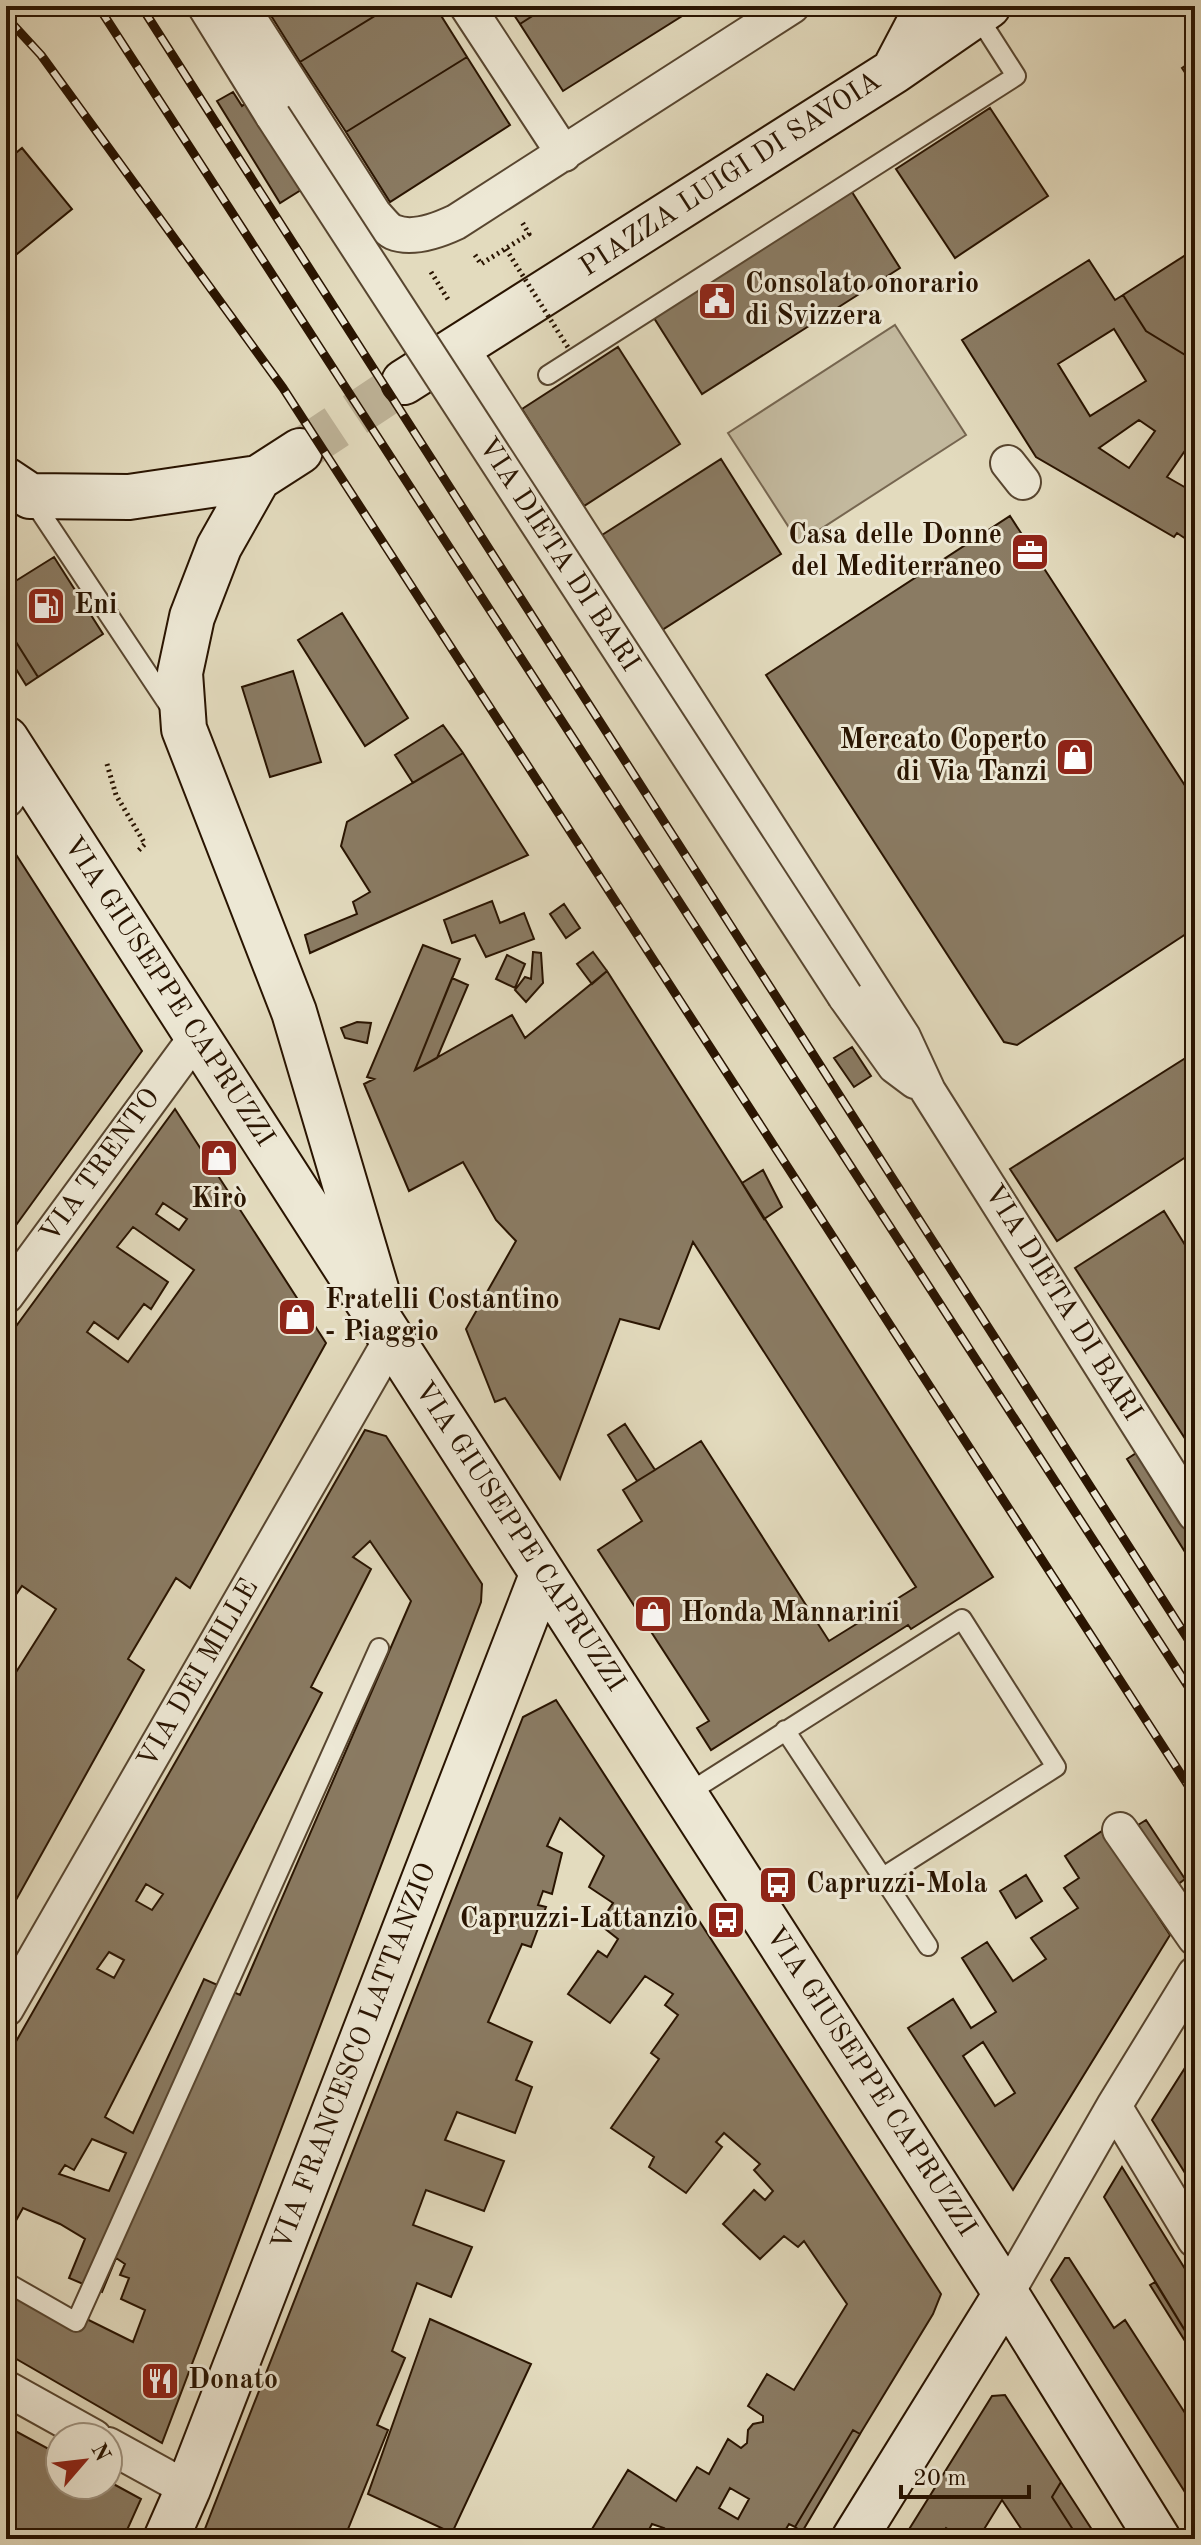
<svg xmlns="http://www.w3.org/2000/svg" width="1201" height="2545" font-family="'Old Standard TT',serif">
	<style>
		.green { fill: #c3b99e; stroke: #766650; stroke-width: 2 }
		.building { fill: #8a7b63; stroke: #291401; stroke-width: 2; fill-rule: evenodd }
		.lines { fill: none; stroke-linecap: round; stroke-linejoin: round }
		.secondary-tunnel { stroke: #beb398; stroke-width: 44; stroke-dasharray: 44 22; stroke-linecap: butt }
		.lane-casing { stroke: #584630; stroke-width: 22 }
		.street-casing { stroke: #584630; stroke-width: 38 }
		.secondary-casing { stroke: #291401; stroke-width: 48 }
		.path { stroke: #291401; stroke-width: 5; stroke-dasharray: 2 4; stroke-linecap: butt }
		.lane { stroke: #ede8d5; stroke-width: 18 }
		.street { stroke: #ede8d5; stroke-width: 34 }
		.secondary { stroke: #ede8d5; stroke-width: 44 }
		.rail-casing { stroke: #291401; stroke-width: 9 }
		.rail { stroke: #ede8d5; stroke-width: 6; stroke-dasharray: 18; stroke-linecap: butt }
		.street-bridge-casing { stroke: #584630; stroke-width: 38; stroke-linecap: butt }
		.path-bridge { stroke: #291401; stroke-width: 5; stroke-dasharray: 2 4; stroke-linecap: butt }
		.street-bridge { stroke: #ede8d5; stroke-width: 34 }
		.labels { text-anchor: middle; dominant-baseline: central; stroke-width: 6; stroke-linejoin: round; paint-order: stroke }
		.street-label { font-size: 28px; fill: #291401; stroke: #ede8d5 }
		.poi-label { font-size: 28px; font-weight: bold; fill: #291401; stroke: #ede8d5; text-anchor: start }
	</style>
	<rect width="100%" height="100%" fill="#e3dbbe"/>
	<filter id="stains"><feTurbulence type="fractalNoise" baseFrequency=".0025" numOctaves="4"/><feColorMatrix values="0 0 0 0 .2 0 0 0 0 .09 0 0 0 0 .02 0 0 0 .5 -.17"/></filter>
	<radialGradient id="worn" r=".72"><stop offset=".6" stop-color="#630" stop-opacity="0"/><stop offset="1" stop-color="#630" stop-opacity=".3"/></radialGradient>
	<path class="green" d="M 895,325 L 966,435 L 799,543 L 728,433 Z"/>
	<path class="building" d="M 265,6 L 391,6 L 300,62 Z
		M 391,6 L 435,6 L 467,57 L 346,132 L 300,62 Z
		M 508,6 L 548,6 L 520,24 Z
		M 548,6 L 698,6 L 563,91 L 520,24 Z
		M 467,57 L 510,125 L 390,202 L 346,132 Z
		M 1195,59 L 1195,88 L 1182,68 Z
		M 233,92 L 242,106 L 246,103 L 301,190 L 280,203 L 217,101 Z
		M 990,108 L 1048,196 L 955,258 L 896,169 Z
		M 22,148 L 72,209 L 6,263 L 6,161 Z
		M 852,192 L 900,268 L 702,394 L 654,318 Z
		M 1195,249 L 1195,361 L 1146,331 L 1123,295 Z
		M 1089,260 L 1115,300 L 1123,295 L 1146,331 L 1195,361 L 1195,436 L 1167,477 L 1195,493 L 1195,545 L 1177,533 L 1174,537 L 1036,457 L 962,340 ZM 1114,329 L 1146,381 L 1090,416 L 1058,364 ZM 1139,420 L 1155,431 L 1129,468 L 1099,448 Z
		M 618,347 L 680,444 L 584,506 L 522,409 Z
		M 721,459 L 781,554 L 662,630 L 602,535 Z
		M 1010,516 L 1195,801 L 1195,928 L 1017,1045 L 1004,1042 L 766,675 Z
		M 54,557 L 103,634 L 38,677 L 6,626 L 6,587 Z
		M 342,613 L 408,718 L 365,746 L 298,640 Z
		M 6,626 L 38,677 L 26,685 L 6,653 Z
		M 293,671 L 321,762 L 270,777 L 242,687 Z
		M 443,725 L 463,753 L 413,783 L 395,755 Z
		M 463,753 L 528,855 L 310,953 L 305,935 L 357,914 L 353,902 L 370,892 L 341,846 L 347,822 Z
		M 8,842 L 142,1051 L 6,1239 L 6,1018 L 11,1012 L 6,1008 Z
		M 492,901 L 500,923 L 524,913 L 534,939 L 486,957 L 475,935 L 452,943 L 444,920 Z
		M 564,904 L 580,928 L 566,938 L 550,914 Z
		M 423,945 L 460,959 L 415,1070 L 512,1015 L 525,1038 L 607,971 L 993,1577 L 911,1629 L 908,1625 L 711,1750 L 697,1728 L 709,1721 L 598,1550 L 642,1521 L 623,1490 L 701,1441 L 829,1641 L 916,1587 L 693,1242 L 659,1329 L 620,1319 L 560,1479 L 505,1398 L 495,1402 L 466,1329 L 516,1241 L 496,1220 L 463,1162 L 409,1191 L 364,1084 L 374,1079 L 367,1077 Z
		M 533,952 L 541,953 L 543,983 L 526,1002 L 515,990 L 525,977 L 531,979 Z
		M 593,952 L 607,971 L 592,984 L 577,964 Z
		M 507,955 L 525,964 L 515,988 L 496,979 Z
		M 452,978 L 468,985 L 437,1058 L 415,1070 Z
		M 357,1022 L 371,1023 L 367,1043 L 345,1038 L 341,1028 Z
		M 852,1047 L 871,1076 L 854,1087 L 834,1058 Z
		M 1195,1052 L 1195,1151 L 1057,1241 L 1010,1169 Z
		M 175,1109 L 326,1343 L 190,1588 L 176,1578 L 128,1659 L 144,1670 L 6,1918 L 6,1688 L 56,1609 L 22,1586 L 6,1609 L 6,1340 ZM 163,1203 L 187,1219 L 179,1230 L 156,1214 ZM 133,1227 L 194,1270 L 128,1362 L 87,1332 L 94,1322 L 118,1339 L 144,1304 L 151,1309 L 168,1282 L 117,1247 Z
		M 763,1170 L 782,1207 L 764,1219 L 742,1183 Z
		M 1164,1211 L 1195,1261 L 1195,1454 L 1075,1268 Z
		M 625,1424 L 655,1470 L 637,1481 L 608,1435 Z
		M 365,1430 L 386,1436 L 482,1584 L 481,1602 L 162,2443 L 6,2353 L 6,2279 L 133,2342 L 145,2310 L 121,2299 L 129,2278 L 120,2275 L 125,2264 L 116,2258 L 102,2292 L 69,2278 L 85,2239 L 60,2224 L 23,2208 L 8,2235 L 6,2234 L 6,2059 ZM 370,1541 L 411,1601 L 240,1995 L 204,1979 L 133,2133 L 105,2117 L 322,1693 L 311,1687 L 371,1569 L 353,1557 ZM 146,1884 L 163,1894 L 152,1910 L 136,1901 ZM 109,1952 L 124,1960 L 114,1978 L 97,1969 ZM 92,2139 L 126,2153 L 109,2191 L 59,2174 L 65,2165 L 74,2170 Z
		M 1141,1450 L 1195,1536 L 1195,1568 L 1127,1459 Z
		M 556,1700 L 941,2294 L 933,2314 L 860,2434 L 853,2430 L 795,2527 L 789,2524 L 780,2539 L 673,2539 L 662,2533 L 664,2528 L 652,2524 L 644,2539 L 586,2539 L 628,2470 L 676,2501 L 697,2467 L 709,2474 L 728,2439 L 741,2448 L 747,2443 L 748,2430 L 753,2424 L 763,2422 L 763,2416 L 748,2406 L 767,2374 L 794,2390 L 847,2304 L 804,2241 L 798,2247 L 784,2236 L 760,2259 L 723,2224 L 754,2190 L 765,2200 L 773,2191 L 754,2170 L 760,2164 L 724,2133 L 716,2142 L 722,2147 L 686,2193 L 649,2167 L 654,2157 L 611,2128 L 659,2059 L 651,2053 L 678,2015 L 665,2005 L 673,1994 L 645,1976 L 610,2023 L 568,1994 L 598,1951 L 607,1957 L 618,1939 L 599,1924 L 613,1903 L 589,1887 L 604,1856 L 560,1818 L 547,1846 L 562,1853 L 552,1894 L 543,1891 L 538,1905 L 546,1907 L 531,1947 L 522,1944 L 488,2022 L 532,2042 L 516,2080 L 532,2087 L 515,2133 L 457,2112 L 445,2140 L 504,2161 L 484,2211 L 426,2190 L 413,2225 L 472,2247 L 451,2297 L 417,2283 L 392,2351 L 405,2358 L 377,2425 L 388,2430 L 344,2539 L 201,2539 L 523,1717 ZM 730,2488 L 749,2499 L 738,2519 L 719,2508 Z
		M 1146,1820 L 1185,1879 L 1177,1885 L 1138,1825 Z
		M 1102,1831 L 1170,1935 L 1013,2190 L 908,2028 L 953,1999 L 971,2028 L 996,2012 L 962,1958 L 987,1942 L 1013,1981 L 1046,1959 L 1031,1938 L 1078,1908 L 1064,1888 L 1079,1878 L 1065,1856 ZM 983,2042 L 1015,2093 L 995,2106 L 963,2056 Z
		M 1026,1875 L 1042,1901 L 1016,1918 L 1000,1891 Z
		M 1195,2052 L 1195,2189 L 1152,2120 Z
		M 1122,2167 L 1195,2285 L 1195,2347 L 1104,2197 Z
		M 1065,2258 L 1069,2258 L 1114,2328 L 1125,2320 L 1185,2413 L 1195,2407 L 1195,2508 L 1051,2280 Z
		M 1155,2282 L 1195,2347 L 1195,2357 L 1150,2285 Z
		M 430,2319 L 531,2364 L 452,2533 L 368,2494 Z
		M 1005,2395 L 1061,2482 L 1052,2497 L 1079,2539 L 1028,2539 L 1002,2500 L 978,2539 L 964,2539 L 946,2528 L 939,2539 L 903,2539 L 992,2396 Z
		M 6,2426 L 60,2455 L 60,2485 L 108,2485 L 108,2481 L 141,2499 L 123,2539 L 6,2539 Z
		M 853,2430 L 860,2434 L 802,2532 L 795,2527 Z
		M 1061,2482 L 1098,2539 L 1079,2539 L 1052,2497 Z"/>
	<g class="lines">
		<path class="secondary-tunnel" d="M 300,451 L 404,382"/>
		<g class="lane-casing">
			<path id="lane" d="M 548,375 L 1016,76 L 977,15
				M 31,498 L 172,710
				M 785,1730 L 928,1946
				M 685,1795 L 962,1619 L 1056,1767 L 883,1877
				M 6,2282 L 76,2322 L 379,1648"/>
		</g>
		<g class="street-casing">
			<path id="street" d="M 205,6 L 273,116
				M 241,6 L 374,214 C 379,219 386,229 393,232 C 412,240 439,230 456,222 L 792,6
				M 467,6 L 564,154
				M 460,346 L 903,1037 L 928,1091 L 1195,1514
				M 1008,463 L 1023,482
				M 6,800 L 27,771
				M 845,996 L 895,1066 L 915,1081
				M 6,1296 L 197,1036
				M 1120,1830 L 1195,1938
				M 6,2009 L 391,1340
				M 1114,2106 L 1195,2240
				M 1006,2294 L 1114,2106 L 1195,1974
				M 6,2388 L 94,2437
				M 108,2445 L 188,2489"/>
		</g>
		<g class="secondary-casing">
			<path id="secondary" d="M 897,65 L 928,6
				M 404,382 L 894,71 L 988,6
				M 258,478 L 219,547 L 192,617 L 180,673 L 184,729 L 294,1012 L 377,1292
				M 6,480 L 30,496 L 129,497 L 258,478 L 300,451
				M 6,739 L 1006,2294 L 1158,2539
				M 166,2539 L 188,2489 L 542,1575
				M 854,2539 L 1006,2294"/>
		</g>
		<path class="path" d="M 475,255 L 481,264 L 529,234 L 522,222
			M 431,272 L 449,301
			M 107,764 L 116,795 L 145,844 L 138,851"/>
		<use href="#lane" class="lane"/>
		<use href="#street" class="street"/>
		<use href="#secondary" class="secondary"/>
		<g class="rail-casing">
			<path id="rail" d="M 98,6 L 1195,1697
				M 141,6 L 1195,1650
				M 6,17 L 41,55 L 283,388 L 1195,1796"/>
		</g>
		<use href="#rail" class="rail"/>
		<g class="street-bridge-casing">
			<path id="street-bridge" d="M 273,116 L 845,996"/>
		</g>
		<path class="path-bridge" d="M 506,249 L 569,349"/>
		<use href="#street-bridge" class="street-bridge"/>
	</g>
	<defs>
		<g id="civic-square" transform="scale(2)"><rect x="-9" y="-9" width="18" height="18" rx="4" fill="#8f2418" stroke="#ede8d5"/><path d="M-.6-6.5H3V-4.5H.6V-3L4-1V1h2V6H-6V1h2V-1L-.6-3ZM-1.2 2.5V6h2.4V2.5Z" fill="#fff"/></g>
		<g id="office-square" transform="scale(2)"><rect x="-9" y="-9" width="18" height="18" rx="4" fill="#8f2418" stroke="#ede8d5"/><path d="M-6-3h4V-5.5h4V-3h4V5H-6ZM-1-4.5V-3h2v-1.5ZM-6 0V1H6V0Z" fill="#fff"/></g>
		<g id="fuel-square" transform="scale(2)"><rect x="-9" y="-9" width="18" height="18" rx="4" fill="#8f2418" stroke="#ede8d5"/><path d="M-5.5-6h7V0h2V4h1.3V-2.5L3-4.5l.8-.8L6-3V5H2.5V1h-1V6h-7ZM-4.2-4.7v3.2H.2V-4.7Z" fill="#fff"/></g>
		<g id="shop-square" transform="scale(2)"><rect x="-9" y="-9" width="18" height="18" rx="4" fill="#8f2418" stroke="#ede8d5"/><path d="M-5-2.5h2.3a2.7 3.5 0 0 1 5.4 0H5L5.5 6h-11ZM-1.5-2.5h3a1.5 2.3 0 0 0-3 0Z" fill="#fff"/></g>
		<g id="bus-square" transform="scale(2)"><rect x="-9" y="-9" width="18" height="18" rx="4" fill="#8f2418" stroke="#ede8d5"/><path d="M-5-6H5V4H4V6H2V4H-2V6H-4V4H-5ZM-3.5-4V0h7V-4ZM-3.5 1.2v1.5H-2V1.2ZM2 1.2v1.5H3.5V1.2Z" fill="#fff"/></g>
		<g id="restaurant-square" transform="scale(2)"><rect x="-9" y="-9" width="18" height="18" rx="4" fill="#8f2418" stroke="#ede8d5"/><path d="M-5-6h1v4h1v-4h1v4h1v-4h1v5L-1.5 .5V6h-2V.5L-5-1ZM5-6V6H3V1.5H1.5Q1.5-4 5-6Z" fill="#fff"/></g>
	</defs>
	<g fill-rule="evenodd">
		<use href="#civic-square" x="717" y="301"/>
		<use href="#office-square" x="1030" y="552"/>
		<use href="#fuel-square" x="46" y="606"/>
		<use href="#shop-square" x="1075" y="757"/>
		<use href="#shop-square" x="219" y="1158"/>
		<use href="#shop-square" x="297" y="1317"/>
		<use href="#shop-square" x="653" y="1614"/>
		<use href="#bus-square" x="778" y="1885"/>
		<use href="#bus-square" x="726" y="1920"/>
		<use href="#restaurant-square" x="160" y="2381"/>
	</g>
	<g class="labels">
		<g class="street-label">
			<text transform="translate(731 175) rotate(-33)">PIAZZA LUIGI DI SAVOIA</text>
			<text transform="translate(558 555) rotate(57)">VIA DIETA DI BARI</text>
			<text transform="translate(168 992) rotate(57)">VIA GIUSEPPE CAPRUZZI</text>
			<text transform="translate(101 1166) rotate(-54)">VIA TRENTO</text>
			<text transform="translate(1062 1303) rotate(58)">VIA DIETA DI BARI</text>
			<text transform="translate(519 1537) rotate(57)">VIA GIUSEPPE CAPRUZZI</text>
			<text transform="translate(199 1674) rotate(-60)">VIA DEI MILLE</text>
			<text transform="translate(355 2057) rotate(-69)">VIA FRANCESCO LATTANZIO</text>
			<text transform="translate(870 2082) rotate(57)">VIA GIUSEPPE CAPRUZZI</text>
		</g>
		<g class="poi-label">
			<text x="745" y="285">Consolato onorario<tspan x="745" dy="32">di Svizzera</tspan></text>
			<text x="1002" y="536" text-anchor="end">Casa delle Donne<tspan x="1002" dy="32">del Mediterraneo</tspan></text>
			<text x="74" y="606">Eni</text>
			<text x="1047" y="741" text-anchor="end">Mercato Coperto<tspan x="1047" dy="32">di Via Tanzi</tspan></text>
			<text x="219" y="1200" text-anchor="middle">Kirò</text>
			<text x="325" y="1301">Fratelli Costantino<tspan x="325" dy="32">- Piaggio</tspan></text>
			<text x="681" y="1614">Honda Mannarini</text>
			<text x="806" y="1885">Capruzzi-Mola</text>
			<text x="698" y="1920" text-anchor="end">Capruzzi-Lattanzio</text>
			<text x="188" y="2381">Donato</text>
		</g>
	</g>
	<rect width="1201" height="2545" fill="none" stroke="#e3dbbe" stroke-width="32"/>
	<rect x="8" y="8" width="1185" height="2529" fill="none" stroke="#291401" stroke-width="4"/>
	<rect x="16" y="16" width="1169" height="2513" fill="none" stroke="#291401" stroke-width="2"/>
	<g transform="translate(84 2461) rotate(62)"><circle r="38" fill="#ede8d5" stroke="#9f9380" stroke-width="2"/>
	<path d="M0-6L14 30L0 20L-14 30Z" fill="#8f2418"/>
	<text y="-12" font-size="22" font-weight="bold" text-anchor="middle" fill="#291401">N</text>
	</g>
	<path d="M901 2485v12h128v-12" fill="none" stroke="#291401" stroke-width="4"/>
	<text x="913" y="2485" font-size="24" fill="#291401" stroke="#ede8d5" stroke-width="6" paint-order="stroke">20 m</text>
	<rect width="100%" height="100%" filter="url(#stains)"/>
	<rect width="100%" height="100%" fill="url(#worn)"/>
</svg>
